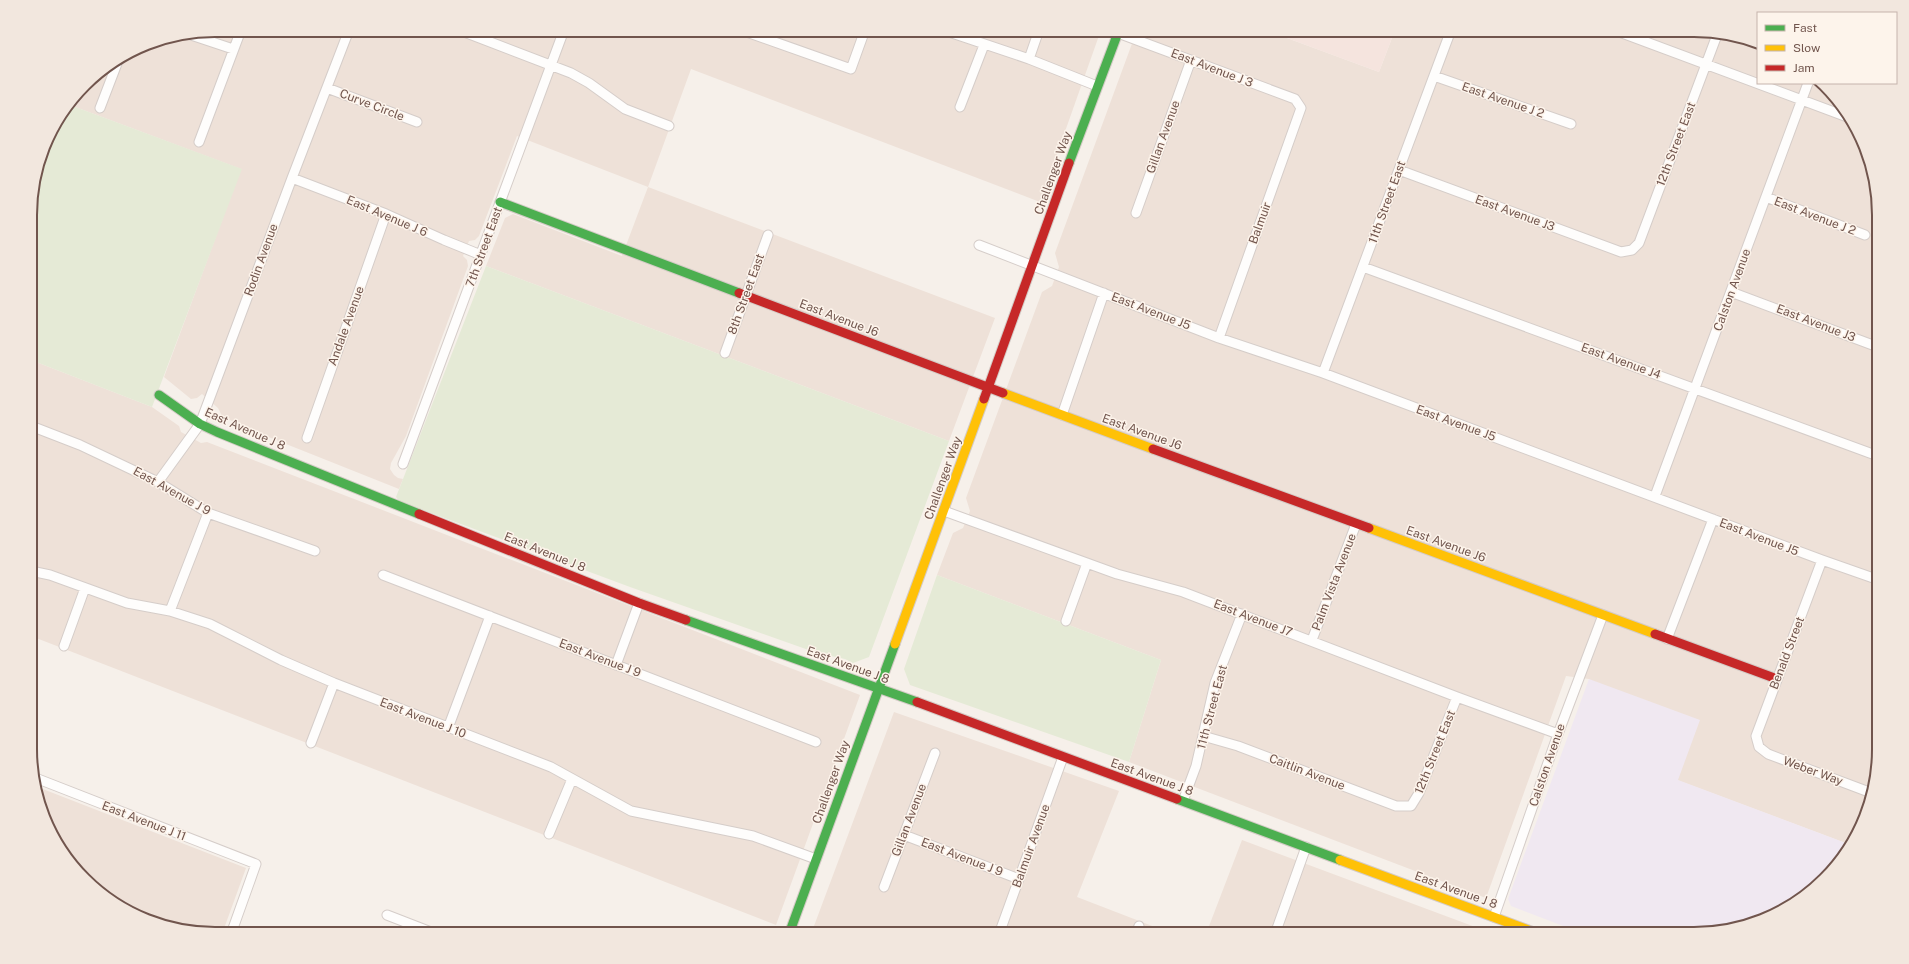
<svg xmlns="http://www.w3.org/2000/svg" width="1909" height="964" font-family="'Public Sans',sans-serif">
	<style>
		.residential { fill: #eee1d8 }
		.commercial { fill: #f5e4de }
		.education { fill: #f0e8f1 }
		.green { fill: #e5ead6 }
		.lines { fill: none; stroke-linecap: round; stroke-linejoin: round }
		.street-casing { stroke: #d5cdc9; stroke-width: 11 }
		.fast-casing { stroke: #d4cbc6; stroke-width: 11 }
		.slow-casing { stroke: #d4cbc6; stroke-width: 11 }
		.jam-casing { stroke: #d4cbc6; stroke-width: 11 }
		.street { stroke: #fefdfc; stroke-width: 9 }
		.fast { stroke: #4caf50; stroke-width: 9 }
		.slow { stroke: #ffc107; stroke-width: 9 }
		.jam { stroke: #c62828; stroke-width: 9 }
		.labels { text-anchor: middle; dominant-baseline: central; stroke-width: 3; stroke-linejoin: round; paint-order: stroke }
		.street-label { font-size: 12px; fill: #71554d; stroke: #fdf4eb }
		.rim { fill: none; stroke: #71554d; stroke-width: 2 }
	</style>
	<rect width="100%" height="100%" fill="#f6f0ea"/>
	<path class="residential" d="M 215,30 L 1101,30 L 1040,202 L 691,69 L 648,187 L 995,318 L 949,441 L 486,266 L 505,218 L 513,214 L 622,256 L 648,187 L 517,136 L 479,236 L 475,240 L 469,241 L 463,256 L 467,260 L 468,266 L 406,436 L 391,463 L 390,469 L 394,475 L 398,478 L 403,479 L 399,489 L 246,428 L 222,416 L 218,408 L 202,394 L 197,398 L 191,399 L 164,377 L 241,169 L 70,105 L 93,76 L 144,44 Z
		M 1137,30 L 1265,30 L 1379,72 L 1395,30 L 1694,30 L 1758,45 L 1758,83 L 1817,83 L 1841,103 L 1865,144 L 1877,191 L 1879,749 L 1860,831 L 1851,845 L 1677,780 L 1589,679 L 1566,676 L 1486,898 L 1129,762 L 1161,660 L 937,575 L 953,533 L 963,528 L 970,511 L 966,498 L 1042,292 L 1052,286 L 1059,267 L 1055,253 Z
		M 31,360 L 152,407 L 179,426 L 181,432 L 201,443 L 207,442 L 860,695 L 776,925 L 31,636 Z
		M 894,712 L 1119,791 L 1077,897 L 1173,934 L 811,934 Z
		M 35,786 L 246,868 L 222,934 L 215,934 L 133,915 L 68,861 L 44,820 Z
		M 1242,840 L 1494,934 L 1206,934 Z"/>
	<path class="commercial" d="M 1265,30 L 1395,30 L 1379,72 Z"/>
	<path class="education" d="M 1589,679 L 1700,720 L 1678,780 L 1851,845 L 1833,871 L 1797,903 L 1753,924 L 1706,934 L 1584,934 L 1511,906 L 1508,899 Z"/>
	<path class="green" d="M 70,105 L 242,169 L 152,407 L 31,360 L 30,203 L 49,133 Z
		M 486,266 L 949,441 L 869,657 L 853,663 L 845,659 L 817,653 L 630,587 L 399,501 L 396,497 Z
		M 937,575 L 1161,660 L 1129,762 L 910,685 L 904,669 Z"/>
	<g class="lines">
		<g class="street-casing">
			<path id="street" d="M 459,30 L 571,73 L 589,83 L 625,109 L 669,126
				M 741,30 L 851,69 L 865,30
				M 943,30 L 1029,59 L 1097,86
				M 1614,30 L 1850,118
				M 1118,33 L 1295,99 L 1301,108 L 1219,338
				M 191,35 L 233,49
				M 1029,59 L 1039,30
				M 1434,76 L 1571,124
				M 327,88 L 417,122
				M 960,107 L 984,45
				M 100,108 L 118,61
				M 199,142 L 241,30
				M 1399,170 L 1621,252 L 1632,250 L 1639,243 L 1717,35
				M 292,178 L 386,214 L 444,240 L 481,255
				M 1766,197 L 1865,235
				M 1136,213 L 1191,60
				M 979,245 L 1219,338 L 1323,373 L 1822,560 L 1879,580
				M 1363,267 L 1878,456
				M 1731,292 L 1878,347
				M 725,353 L 768,235
				M 1323,373 L 1451,30
				M 1062,415 L 1104,293
				M 31,426 L 80,445 L 158,482 L 208,513 L 315,551
				M 307,438 L 386,214
				M 403,464 L 564,30
				M 158,482 L 200,424 L 292,178 L 349,30
				M 1655,496 L 1808,83
				M 944,511 L 1117,574 L 1183,592 L 1457,697 L 1558,734
				M 1822,560 L 1756,736 L 1759,747 L 1768,754 L 1869,792
				M 31,571 L 50,575 L 127,603 L 170,611 L 210,624 L 281,660 L 334,683 L 551,767 L 631,811 L 753,836 L 816,859
				M 383,575 L 816,742
				M 170,611 L 208,513
				M 1066,621 L 1087,563
				M 1667,639 L 1713,519
				M 1312,640 L 1356,524
				M 64,646 L 85,588
				M 616,665 L 639,603
				M 448,728 L 490,616
				M 1203,736 L 1238,746 L 1396,806 L 1411,806 L 1419,793 L 1457,697
				M 311,743 L 334,683
				M 33,777 L 256,864 L 231,934
				M 1183,801 L 1196,766 L 1215,683 L 1242,614
				M 549,834 L 572,779
				M 904,835 L 1019,879
				M 884,887 L 935,753
				M 387,915 L 436,934
				M 1494,917 L 1558,734 L 1603,615
				M 999,934 L 1063,757
				M 1136,934 L 1139,926
				M 1275,934 L 1306,847"/>
		</g>
		<g class="fast-casing">
			<path id="fast" d="M 1069,163 L 1119,30
				M 500,202 L 739,293
				M 159,395 L 200,424 L 217,432 L 419,514
				M 686,620 L 917,702
				M 1177,799 L 1340,860
				M 789,934 L 895,644"/>
		</g>
		<g class="slow-casing">
			<path id="slow" d="M 1003,393 L 1153,449
				M 1369,528 L 1655,634
				M 895,644 L 984,399
				M 1340,860 L 1539,934"/>
		</g>
		<g class="jam-casing">
			<path id="jam" d="M 739,293 L 1003,393
				M 984,399 L 1069,163
				M 1153,449 L 1369,528
				M 419,514 L 639,603 L 686,620
				M 1655,634 L 1777,679
				M 917,702 L 1177,799"/>
		</g>
		<use href="#street" class="street"/>
		<use href="#fast" class="fast"/>
		<use href="#slow" class="slow"/>
		<use href="#jam" class="jam"/>
	</g>
	<g class="labels">
		<g class="street-label">
			<text transform="translate(1212 68) rotate(21)">East Avenue J 3</text>
			<text transform="translate(1503 100) rotate(19)">East Avenue J 2</text>
			<text transform="translate(372 105) rotate(21)">Curve Circle</text>
			<text transform="translate(1163 137) rotate(-70)">Gillan Avenue</text>
			<text transform="translate(1676 144) rotate(-69)">12th Street East</text>
			<text transform="translate(1053 173) rotate(-70)">Challenger Way</text>
			<text transform="translate(1387 202) rotate(-70)">11th Street East</text>
			<text transform="translate(1515 213) rotate(20)">East Avenue J3</text>
			<text transform="translate(387 216) rotate(23)">East Avenue J 6</text>
			<text transform="translate(1815 216) rotate(21)">East Avenue J 2</text>
			<text transform="translate(1260 223) rotate(-70)">Balmuir</text>
			<text transform="translate(484 247) rotate(-70)">7th Street East</text>
			<text transform="translate(261 260) rotate(-70)">Rodin Avenue</text>
			<text transform="translate(1732 290) rotate(-70)">Calston Avenue</text>
			<text transform="translate(746 294) rotate(-70)">8th Street East</text>
			<text transform="translate(1151 311) rotate(21)">East Avenue J5</text>
			<text transform="translate(839 318) rotate(21)">East Avenue J6</text>
			<text transform="translate(1816 323) rotate(21)">East Avenue J3</text>
			<text transform="translate(346 326) rotate(-70)">Andale Avenue</text>
			<text transform="translate(1621 361) rotate(20)">East Avenue J4</text>
			<text transform="translate(1456 423) rotate(20)">East Avenue J5</text>
			<text transform="translate(245 429) rotate(24)">East Avenue J 8</text>
			<text transform="translate(1142 432) rotate(20)">East Avenue J6</text>
			<text transform="translate(943 478) rotate(-70)">Challenger Way</text>
			<text transform="translate(172 491) rotate(29)">East Avenue J 9</text>
			<text transform="translate(1759 537) rotate(21)">East Avenue J5</text>
			<text transform="translate(1446 544) rotate(20)">East Avenue J6</text>
			<text transform="translate(545 552) rotate(22)">East Avenue J 8</text>
			<text transform="translate(1334 582) rotate(-69)">Palm Vista Avenue</text>
			<text transform="translate(1253 618) rotate(21)">East Avenue J7</text>
			<text transform="translate(1787 653) rotate(-69)">Benald Street</text>
			<text transform="translate(600 658) rotate(21)">East Avenue J 9</text>
			<text transform="translate(848 665) rotate(20)">East Avenue J 8</text>
			<text transform="translate(1212 707) rotate(-75)">11th Street East</text>
			<text transform="translate(423 718) rotate(21)">East Avenue J 10</text>
			<text transform="translate(1435 752) rotate(-68)">12th Street East</text>
			<text transform="translate(1547 765) rotate(-71)">Calston Avenue</text>
			<text transform="translate(1813 771) rotate(20)">Weber Way</text>
			<text transform="translate(1307 772) rotate(21)">Caitlin Avenue</text>
			<text transform="translate(1152 777) rotate(20)">East Avenue J 8</text>
			<text transform="translate(831 782) rotate(-70)">Challenger Way</text>
			<text transform="translate(909 820) rotate(-69)">Gillan Avenue</text>
			<text transform="translate(144 821) rotate(21)">East Avenue J 11</text>
			<text transform="translate(1031 846) rotate(-70)">Balmuir Avenue</text>
			<text transform="translate(962 857) rotate(21)">East Avenue J 9</text>
			<text transform="translate(1456 890) rotate(20)">East Avenue J 8</text>
		</g>
	</g>
	<path d="M0 0H1909V964H0ZM215 37H1694A178 178 0 0 1 1872 215V749A178 178 0 0 1 1694 927H215A178 178 0 0 1 37 749V215A178 178 0 0 1 215 37Z" fill="#f2e7de" fill-rule="evenodd"/>
	<path class="rim" d="M215 37H1694A178 178 0 0 1 1872 215V749A178 178 0 0 1 1694 927H215A178 178 0 0 1 37 749V215A178 178 0 0 1 215 37Z"/>
	<rect x="1757" y="12" width="140" height="72" fill="#fdf4eb" stroke="#c5b4ac"/>
	<rect x="1765" y="25" width="20" height="6" fill="#4caf50" stroke="#c5b4ac"/>
	<text x="1793" y="32" font-size="12" fill="#71554d">Fast</text>
	<rect x="1765" y="45" width="20" height="6" fill="#ffc107" stroke="#c5b4ac"/>
	<text x="1793" y="52" font-size="12" fill="#71554d">Slow</text>
	<rect x="1765" y="65" width="20" height="6" fill="#c62828" stroke="#c5b4ac"/>
	<text x="1793" y="72" font-size="12" fill="#71554d">Jam</text>
</svg>
